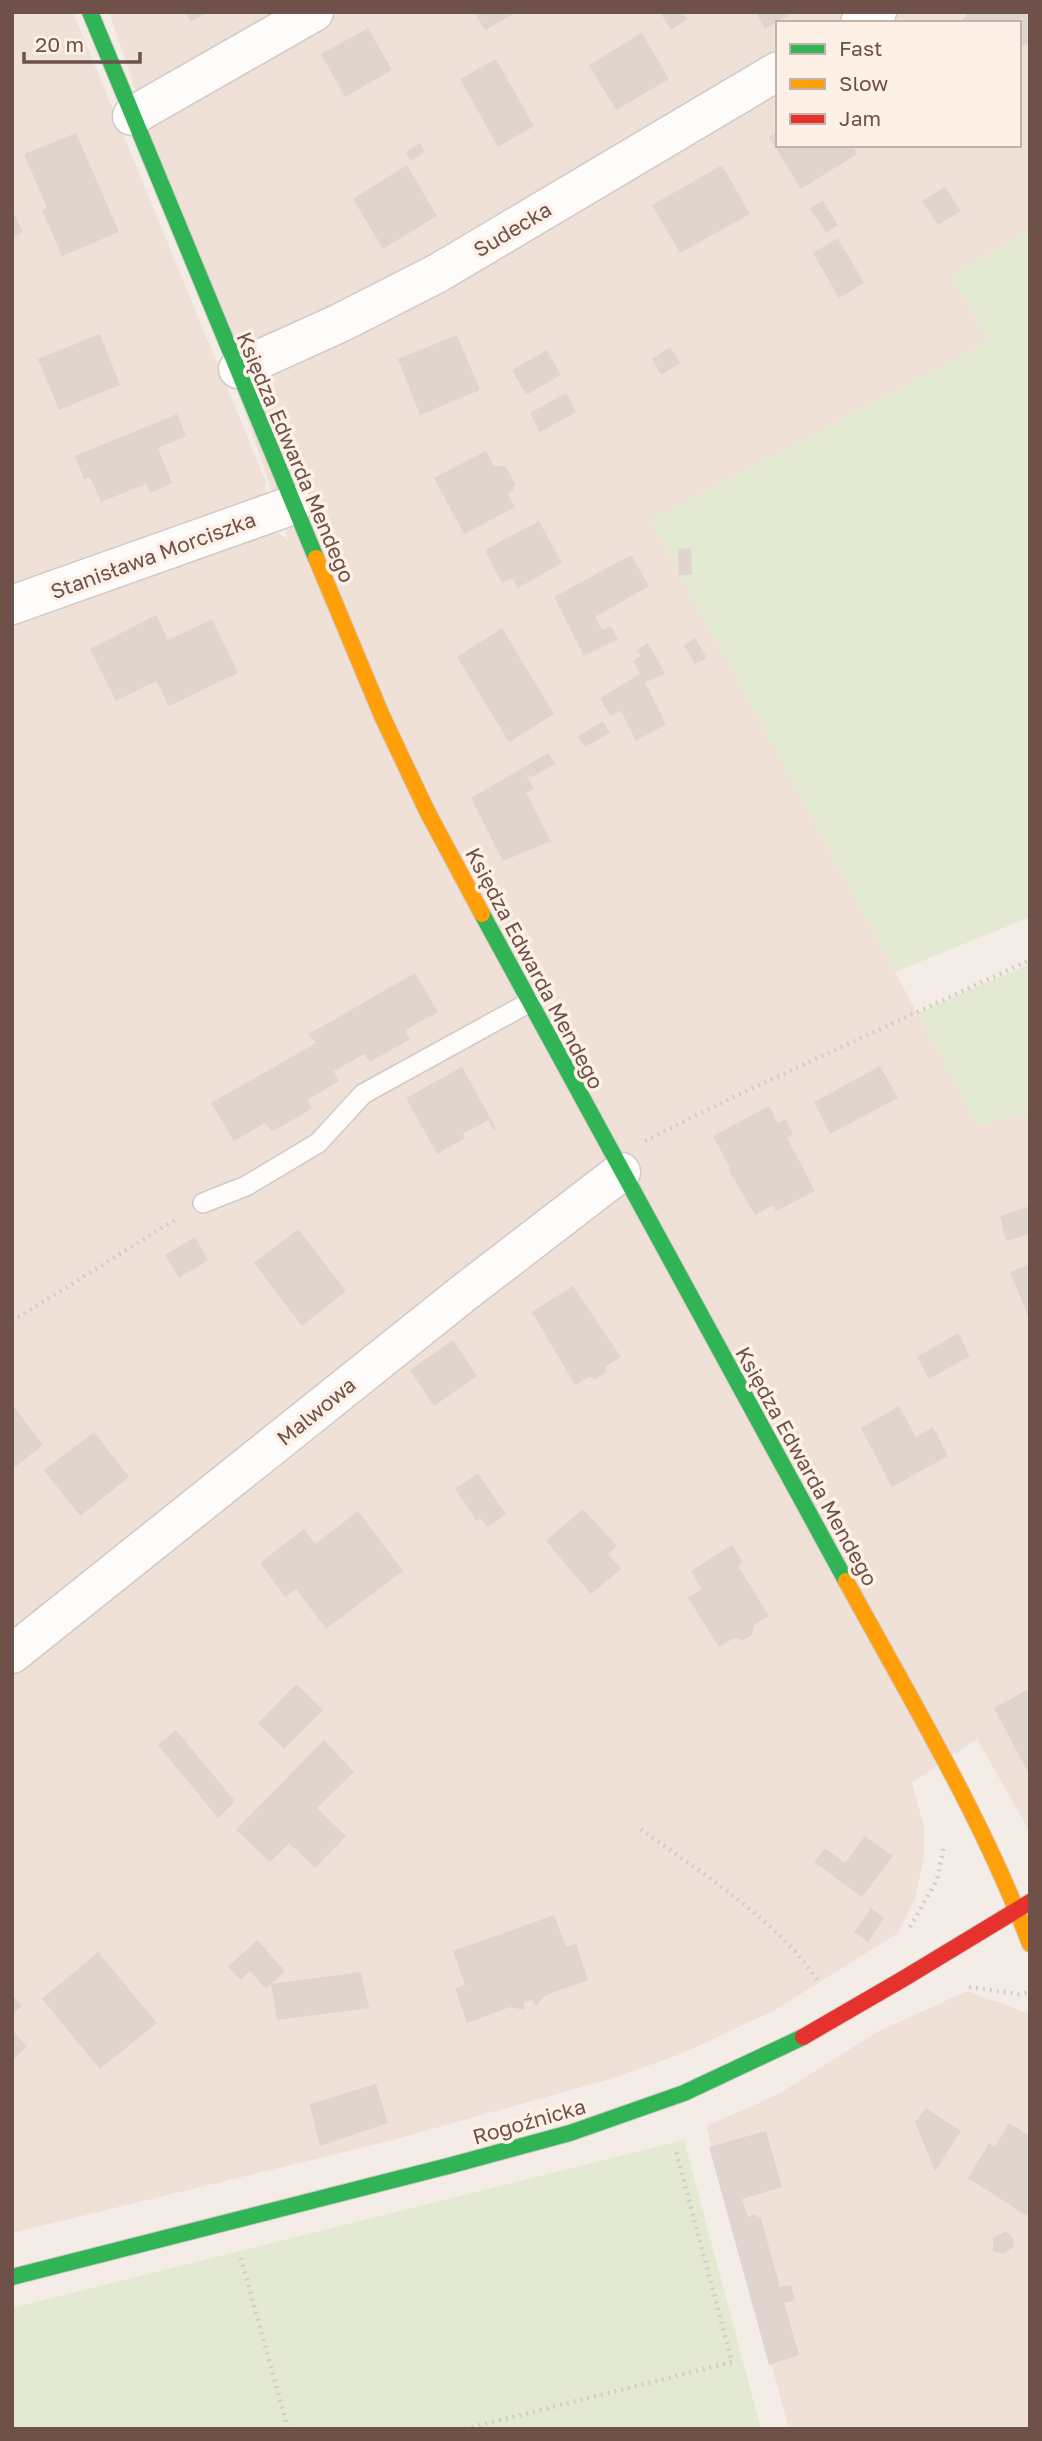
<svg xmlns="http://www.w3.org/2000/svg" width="1042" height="2441" font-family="'Golos Text',sans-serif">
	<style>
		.residential { fill: #efe1d7; fill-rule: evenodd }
		.green { fill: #e4e9d2 }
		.building { fill: #e0d4cf }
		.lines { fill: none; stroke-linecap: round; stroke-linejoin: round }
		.lane-casing { stroke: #d2c9c4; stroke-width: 22 }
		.street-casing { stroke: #d2c9c4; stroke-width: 41 }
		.fast-casing { stroke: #d3c9c4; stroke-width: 18 }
		.slow-casing { stroke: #d3c9c4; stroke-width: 18 }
		.jam-casing { stroke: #d3c9c4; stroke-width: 18 }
		.path { stroke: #d5ccca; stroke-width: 4.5; stroke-dasharray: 2 5; stroke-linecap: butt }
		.lane { stroke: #fdfcfb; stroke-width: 19 }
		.street { stroke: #fdfcfb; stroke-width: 38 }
		.fast { stroke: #30b455; stroke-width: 16 }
		.slow { stroke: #ff9f0a; stroke-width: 16 }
		.jam { stroke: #e5322d; stroke-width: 16 }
		.labels { text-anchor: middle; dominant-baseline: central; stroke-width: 7; stroke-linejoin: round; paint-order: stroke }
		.street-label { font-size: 21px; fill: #6f514a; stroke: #fdf1e7 }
	</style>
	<rect width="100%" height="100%" fill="#f4ede7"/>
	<path class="residential" d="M 12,12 L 73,12 L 266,482 L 265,494 L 256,501 L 12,590 Z
		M 109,12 L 1030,12 L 1030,229 L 951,277 L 990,341 L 651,520 L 978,1126 L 1030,1112 L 1030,1832 L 977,1739 L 912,1783 L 924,1827 L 924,1857 L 915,1899 L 898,1933 L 775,2010 L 681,2054 L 610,2079 L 393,2140 L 12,2233 L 12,621 L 263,532 L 279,533 L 289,542 ZM 778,23 L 1019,23 L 1019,145 L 778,145 Z
		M 967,1991 L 1030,2014 L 1030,2429 L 789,2429 L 706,2126 L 777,2095 L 877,2032 Z"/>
	<path class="green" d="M 1030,229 L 1030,917 L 895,972 L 650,520 L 990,341 L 951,277 Z
		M 1030,964 L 1030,1112 L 978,1127 L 917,1013 Z
		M 684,2140 L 761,2429 L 12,2429 L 12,2308 Z"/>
	<path class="building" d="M 185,12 L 207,12 L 191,22 Z
		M 474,12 L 517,12 L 485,30 Z
		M 660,12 L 683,12 L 687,19 L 671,30 Z
		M 756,12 L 794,12 L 765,29 Z
		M 964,12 L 1030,12 L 1030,42 L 1019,48 L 1019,23 L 957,23 L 967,16 Z
		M 368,28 L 392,70 L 345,97 L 321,54 Z
		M 642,33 L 669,79 L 616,110 L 589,65 Z
		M 496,59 L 534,126 L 498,147 L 460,79 Z
		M 778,132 L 778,145 L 852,145 L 857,154 L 801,189 L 769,137 Z
		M 76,133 L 119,232 L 62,256 L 42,210 L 47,208 L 24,154 Z
		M 420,143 L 425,152 L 411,161 L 406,152 Z
		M 407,165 L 437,216 L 383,249 L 353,199 Z
		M 722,165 L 750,214 L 680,253 L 652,205 Z
		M 945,187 L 961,211 L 938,225 L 922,201 Z
		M 823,200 L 838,225 L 826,233 L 810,208 Z
		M 12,209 L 23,232 L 12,238 Z
		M 838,238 L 864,283 L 839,298 L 813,253 Z
		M 100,334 L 120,385 L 59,410 L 38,359 Z
		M 457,335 L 480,390 L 420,415 L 398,359 Z
		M 670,347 L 680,363 L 661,375 L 652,359 Z
		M 547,350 L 561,375 L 526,395 L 512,370 Z
		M 566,393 L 576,412 L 540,432 L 530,413 Z
		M 177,414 L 186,436 L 158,448 L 172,483 L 150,493 L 146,484 L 101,502 L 90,477 L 84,479 L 75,456 Z
		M 486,451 L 494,467 L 498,465 L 506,467 L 515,484 L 512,492 L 508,494 L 515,507 L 464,534 L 434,478 Z
		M 539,521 L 562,563 L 518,588 L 512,578 L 502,583 L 485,550 Z
		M 691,548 L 692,575 L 679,575 L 678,549 Z
		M 631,555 L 649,586 L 595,617 L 602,630 L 611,626 L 618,639 L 584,656 L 554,597 Z
		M 156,615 L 168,640 L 212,619 L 238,673 L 169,706 L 156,681 L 116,701 L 90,649 Z
		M 502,628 L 554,714 L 509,742 L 457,657 Z
		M 695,638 L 707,658 L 695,664 L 684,645 Z
		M 648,643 L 665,673 L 645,683 L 666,724 L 636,741 L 621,711 L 610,716 L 600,698 L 640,674 L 633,661 L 641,656 L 637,650 Z
		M 603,721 L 610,733 L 585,747 L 578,736 Z
		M 548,753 L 555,764 L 532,777 L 526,775 L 534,789 L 526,793 L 551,841 L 503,861 L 471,798 Z
		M 415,973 L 438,1012 L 405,1030 L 410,1039 L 370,1062 L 364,1054 L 334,1071 L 339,1081 L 307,1100 L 312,1108 L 291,1121 L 272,1131 L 265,1123 L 234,1141 L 211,1103 L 316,1043 L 309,1034 Z
		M 880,1066 L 898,1098 L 830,1134 L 814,1102 Z
		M 462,1067 L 496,1128 L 494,1130 L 488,1120 L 463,1134 L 465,1138 L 437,1154 L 406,1098 Z
		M 769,1106 L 778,1123 L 785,1119 L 793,1134 L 787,1138 L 815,1191 L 776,1211 L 773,1205 L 755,1215 L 728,1169 L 730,1168 L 713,1136 Z
		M 1030,1206 L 1030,1234 L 1006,1241 L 1000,1216 Z
		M 298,1229 L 346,1291 L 302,1326 L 254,1263 Z
		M 195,1237 L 208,1260 L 179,1278 L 165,1255 Z
		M 1030,1264 L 1030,1321 L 1010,1272 Z
		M 573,1286 L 621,1357 L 606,1366 L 606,1372 L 595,1379 L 589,1377 L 575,1385 L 532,1312 Z
		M 958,1333 L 970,1356 L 929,1379 L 917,1357 Z
		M 453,1340 L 477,1376 L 434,1406 L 410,1370 Z
		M 12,1404 L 43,1445 L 15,1467 L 12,1464 Z
		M 899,1406 L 916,1437 L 933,1427 L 948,1456 L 892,1487 L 861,1428 Z
		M 94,1432 L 129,1477 L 80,1516 L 44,1470 Z
		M 478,1473 L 506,1514 L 487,1527 L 480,1518 L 477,1521 L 455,1489 Z
		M 583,1509 L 617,1546 L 608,1554 L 621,1569 L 591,1594 L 546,1541 Z
		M 358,1511 L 403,1571 L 326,1629 L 296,1589 L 285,1597 L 260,1563 L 304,1529 L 315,1544 Z
		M 732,1545 L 743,1562 L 738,1566 L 769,1616 L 754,1625 L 752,1635 L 744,1640 L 734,1638 L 719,1647 L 688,1598 L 702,1589 L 691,1571 Z
		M 296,1684 L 323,1710 L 284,1749 L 258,1723 Z
		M 1030,1688 L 1030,1776 L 994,1708 Z
		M 176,1730 L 235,1801 L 218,1818 L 158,1745 Z
		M 324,1740 L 354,1772 L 317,1808 L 346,1836 L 315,1868 L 289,1843 L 270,1862 L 236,1830 Z
		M 865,1836 L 893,1856 L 862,1897 L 814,1862 L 825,1848 L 845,1863 Z
		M 871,1908 L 884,1918 L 868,1942 L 854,1932 Z
		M 554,1915 L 566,1947 L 576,1944 L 588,1980 L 546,1995 L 536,2006 L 532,2000 L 523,2003 L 525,2010 L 510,2007 L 467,2023 L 455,1988 L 465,1985 L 453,1951 Z
		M 257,1940 L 285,1971 L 271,1984 L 361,1972 L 369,2008 L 277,2020 L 271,1984 L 266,1989 L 250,1971 L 240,1980 L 228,1967 Z
		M 98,1952 L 157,2023 L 100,2069 L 42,1999 Z
		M 12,1995 L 22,2006 L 12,2014 Z
		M 12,2030 L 27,2047 L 12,2061 Z
		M 376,2084 L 388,2123 L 320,2146 L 310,2104 Z
		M 926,2108 L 961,2131 L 935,2171 L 915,2122 Z
		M 1009,2123 L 1030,2136 L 1030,2211 L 1027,2216 L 968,2178 L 989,2143 L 995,2147 Z
		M 766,2131 L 782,2187 L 742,2199 L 748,2217 L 755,2214 L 761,2219 L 780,2287 L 791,2285 L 795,2300 L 784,2303 L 799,2355 L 769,2365 L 709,2147 Z
		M 1006,2231 L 1013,2238 L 1014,2247 L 1004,2254 L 993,2251 L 993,2238 Z"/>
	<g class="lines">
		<g class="lane-casing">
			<path id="lane" d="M 203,1203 L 246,1186 L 318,1143 L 363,1094 L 530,1002"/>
		</g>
		<g class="street-casing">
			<path id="street" d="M 860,23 L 877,12
				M 132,116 L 314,12
				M 238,369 L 340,323 L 438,273 L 778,71
				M 12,605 L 293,505
				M 12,1654 L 465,1292 L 621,1172"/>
		</g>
		<g class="fast-casing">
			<path id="fast" d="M 90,12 L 316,558
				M 482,914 L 846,1581
				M 12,2277 L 452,2165 L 570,2133 L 684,2093 L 803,2037"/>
		</g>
		<g class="slow-casing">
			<path id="slow" d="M 316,558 L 382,716 L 427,811 L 482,914
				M 846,1581 C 911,1700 982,1817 1030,1944"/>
		</g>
		<g class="jam-casing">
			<path id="jam" d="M 803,2037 L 903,1979 L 1030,1902"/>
		</g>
		<path class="path" d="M 645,1141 L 729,1099 L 1030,960
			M 12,1321 L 178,1218
			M 641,1829 C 699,1872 780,1921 819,1983
			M 910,1927 L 937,1880 L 944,1846
			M 969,1987 L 1019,1994 L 1030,1992
			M 241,2258 L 288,2429
			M 465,2429 L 732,2362 L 676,2151"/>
		<use href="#lane" class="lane"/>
		<use href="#street" class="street"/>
		<use href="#fast" class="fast"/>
		<use href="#slow" class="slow"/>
		<use href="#jam" class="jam"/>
	</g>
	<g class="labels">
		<g class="street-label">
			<text transform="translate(512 229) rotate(-31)">Sudecka</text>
			<text transform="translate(296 457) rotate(67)">Księdza Edwarda Mendego</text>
			<text transform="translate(153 555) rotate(-20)">Stanisława Morciszka</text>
			<text transform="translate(535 968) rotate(62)">Księdza Edwarda Mendego</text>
			<text transform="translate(316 1411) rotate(-39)">Malwowa</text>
			<text transform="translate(807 1466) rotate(61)">Księdza Edwarda Mendego</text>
			<text transform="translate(529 2121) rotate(-16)">Rogoźnicka</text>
		</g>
	</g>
	<rect width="1042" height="2441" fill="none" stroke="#6f514a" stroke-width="28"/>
	<rect x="776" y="21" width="245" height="126" fill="#fdf1e7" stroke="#c4b1a8" stroke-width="2"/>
	<rect x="790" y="44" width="35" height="10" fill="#30b455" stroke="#c4b1a8" stroke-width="2"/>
	<text x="839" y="56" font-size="21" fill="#6f514a">Fast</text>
	<rect x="790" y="79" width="35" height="10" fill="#ff9f0a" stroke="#c4b1a8" stroke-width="2"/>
	<text x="839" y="91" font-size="21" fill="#6f514a">Slow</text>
	<rect x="790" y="114" width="35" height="10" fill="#e5322d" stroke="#c4b1a8" stroke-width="2"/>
	<text x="839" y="126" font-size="21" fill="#6f514a">Jam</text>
	<path d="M24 52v10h116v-10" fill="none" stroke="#6f514a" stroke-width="3.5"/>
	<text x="35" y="52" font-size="21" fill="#6f514a" stroke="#fdf1e7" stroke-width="5" paint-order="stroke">20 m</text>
</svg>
